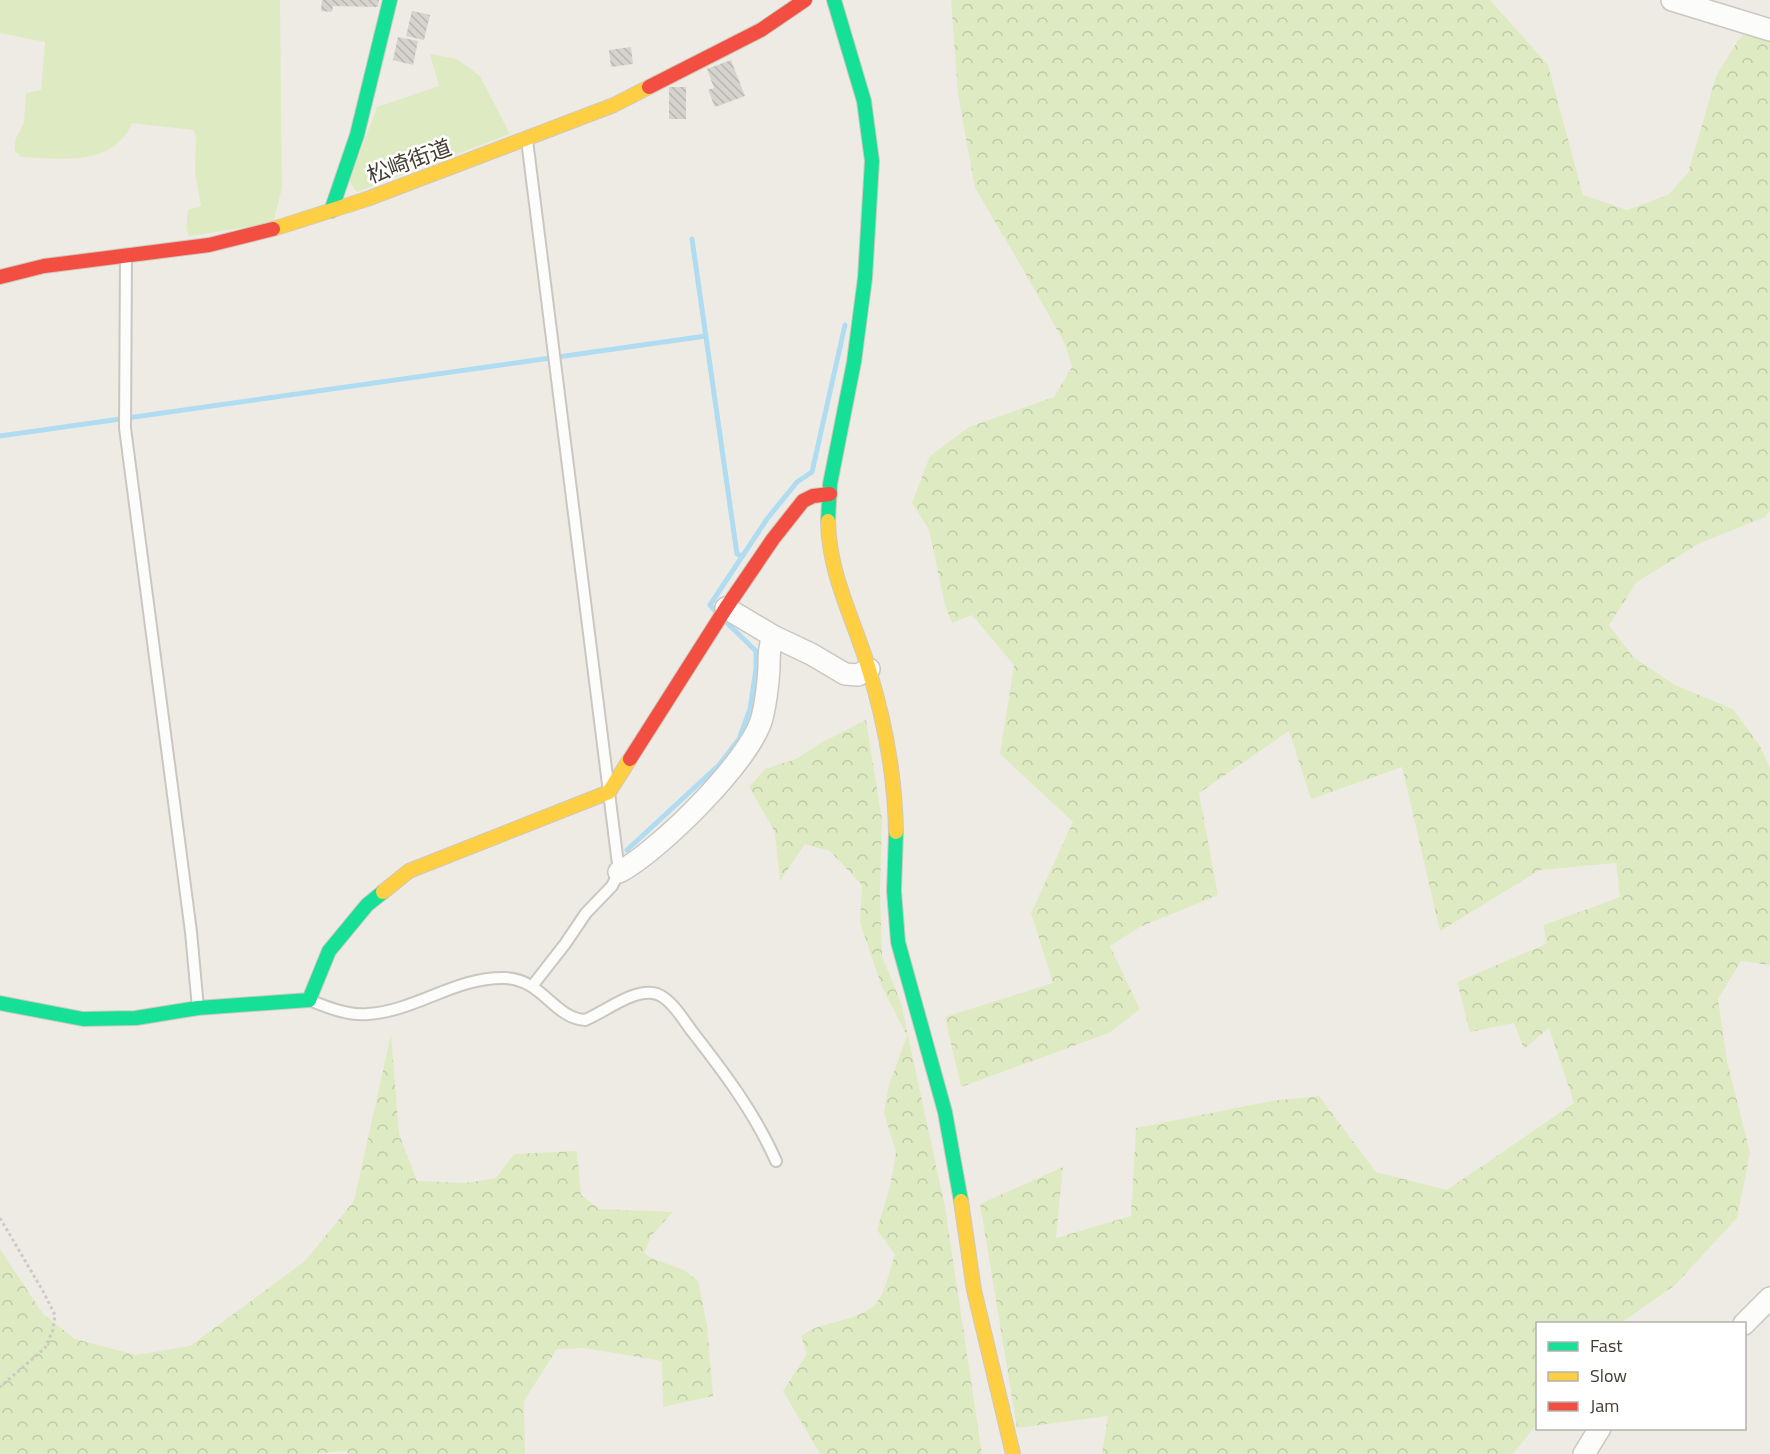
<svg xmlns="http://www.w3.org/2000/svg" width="1770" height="1454" font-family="'Titillium Web','Noto Sans JP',sans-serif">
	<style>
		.grass { fill: #deebc2 }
		.forest { fill: url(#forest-crowns) }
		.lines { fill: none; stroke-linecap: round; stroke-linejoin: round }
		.stream { stroke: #b0dcf1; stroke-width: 5 }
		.building { fill: url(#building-back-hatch) }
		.lane-casing { stroke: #cac7c1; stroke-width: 14 }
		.street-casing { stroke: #cac7c1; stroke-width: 24 }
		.fast-casing { stroke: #cfc9bc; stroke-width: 16 }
		.slow-casing { stroke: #cfc9bc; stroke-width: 16 }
		.jam-casing { stroke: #cfc9bc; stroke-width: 16 }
		.path { stroke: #cdcac5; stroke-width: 3; stroke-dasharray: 3 3; stroke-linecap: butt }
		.lane { stroke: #fcfcfb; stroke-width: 10 }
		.street { stroke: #fcfcfb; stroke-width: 21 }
		.fast { stroke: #16e098; stroke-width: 14 }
		.slow { stroke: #ffcf43; stroke-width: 14 }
		.jam { stroke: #f24e42; stroke-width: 14 }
		.labels { text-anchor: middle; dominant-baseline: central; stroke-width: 5; stroke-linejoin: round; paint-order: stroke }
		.street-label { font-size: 22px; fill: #443b31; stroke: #fff }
	</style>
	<defs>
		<pattern id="forest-crowns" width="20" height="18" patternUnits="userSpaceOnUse" patternTransform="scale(1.5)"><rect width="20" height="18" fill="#deebc2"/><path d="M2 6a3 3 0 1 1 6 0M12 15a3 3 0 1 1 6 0" fill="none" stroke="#c0caa7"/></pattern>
		<pattern id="building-back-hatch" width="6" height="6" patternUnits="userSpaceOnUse" patternTransform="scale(1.5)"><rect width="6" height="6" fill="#d6d2cc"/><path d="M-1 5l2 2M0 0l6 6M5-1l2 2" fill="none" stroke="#b9b5b0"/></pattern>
	</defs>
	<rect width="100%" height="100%" fill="#eeebe5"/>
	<path class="grass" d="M 0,0 L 280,0 L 282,188 L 273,223 L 189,236 L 186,228 L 188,210 L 201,206 L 195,172 L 196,137 L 193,130 L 132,123 C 113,168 60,158 21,157 L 14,150 L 16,138 L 24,123 L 26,93 L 41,90 L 45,42 L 0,33 Z
		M 430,54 L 457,59 L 480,76 L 510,134 L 357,192 L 349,181 L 377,107 L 439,86 Z"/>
	<path class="forest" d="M 951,0 L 1490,0 L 1548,65 L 1583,195 L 1627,210 L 1668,195 L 1688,173 L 1716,76 L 1739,39 L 1760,23 L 1770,26 L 1770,510 L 1765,517 L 1700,543 L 1637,582 L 1609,625 L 1633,657 L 1675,685 L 1733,709 L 1760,746 L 1770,768 L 1770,965 L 1741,961 L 1718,999 L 1727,1061 L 1750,1153 L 1737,1218 L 1675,1285 L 1621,1323 L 1538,1324 L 1537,1424 L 1513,1454 L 1102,1454 L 1108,1416 L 1017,1428 L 980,1204 L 1063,1167 L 1056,1238 L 1131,1216 L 1136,1128 L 1271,1101 L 1319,1096 L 1376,1172 L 1447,1190 L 1574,1103 L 1549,1028 L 1524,1049 L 1514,1023 L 1470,1032 L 1457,982 L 1546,944 L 1544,925 L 1620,897 L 1616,863 L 1540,870 L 1440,931 L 1402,767 L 1311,799 L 1289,731 L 1199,793 L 1218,895 L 1140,927 L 1110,946 L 1140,1009 L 1109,1033 L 961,1087 L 945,1017 L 1053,983 L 1031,913 L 1073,822 L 1000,754 L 1014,665 L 972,615 L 952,623 L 945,605 L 929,530 L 912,503 L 930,456 L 969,427 L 1054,397 L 1072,367 L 1065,344 L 1024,271 L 975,188 L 958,94 Z
		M 866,720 L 882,820 L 880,891 L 882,956 L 901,1003 L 945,1207 L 982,1454 L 820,1454 L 783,1391 L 807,1354 L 801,1336 C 824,1318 866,1324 881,1296 C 887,1284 890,1268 895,1255 L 877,1230 L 890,1186 L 896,1153 L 884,1112 L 889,1085 L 907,1036 L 882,987 L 860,923 L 862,885 L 830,851 L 805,844 L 780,881 L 775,832 L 749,787 L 765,769 L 796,759 L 821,743 Z
		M 391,1034 L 399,1134 L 417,1181 L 466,1183 L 496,1178 L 514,1154 L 577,1151 L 581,1195 L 599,1209 L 673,1212 L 651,1236 L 644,1253 L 651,1258 L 684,1270 L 698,1281 L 707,1325 L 713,1396 L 663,1407 L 662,1361 L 584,1348 L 557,1349 L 524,1401 L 525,1454 L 349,1454 L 346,1451 L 311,1454 L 0,1454 L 0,1249 L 43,1314 L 75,1339 L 136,1355 L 190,1346 L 305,1261 L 354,1201 Z"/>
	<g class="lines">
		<path class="stream" d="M 692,239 L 737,554 L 742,556
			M 0,436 L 706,336
			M 714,610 L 710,605 L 767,519 L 797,482 L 812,472 L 845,325
			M 627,850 L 719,765 L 739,739 L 750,709 L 756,669 L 756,651 L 727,623"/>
	</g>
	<path class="building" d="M 322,0 L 379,0 L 378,7 L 333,6 L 332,12 L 321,11 Z
		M 412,11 L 430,15 L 424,40 L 406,36 Z
		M 398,37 L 418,41 L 413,65 L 393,60 Z
		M 631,47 L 633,64 L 611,67 L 609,50 Z
		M 731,60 L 745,96 L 715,107 L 708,90 L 714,88 L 707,69 Z
		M 669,87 L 686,87 L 686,119 L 669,119 Z"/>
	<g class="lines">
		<g class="lane-casing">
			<path id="lane" d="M 527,140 L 619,872 L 612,886 L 586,913 L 565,944 L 533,985
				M 126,257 L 125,428 L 191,932 L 198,1008
				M 309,1000 C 327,1007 348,1016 368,1014 C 416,1011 457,976 506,978 C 543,980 554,1018 585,1020 C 605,1012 635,987 657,994 C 671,999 683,1019 691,1030 C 723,1071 755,1113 776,1161"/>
		</g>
		<g class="street-casing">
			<path id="street" d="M 1672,0 L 1770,30
				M 726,608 L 773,636 L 811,654 L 845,674 L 858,675 L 869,669
				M 619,872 C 658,852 751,760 762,718 C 766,702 768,684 769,668 C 769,656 769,647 773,636
				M 1744,1324 L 1770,1298
				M 1584,1454 L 1600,1428"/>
		</g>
		<g class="fast-casing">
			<path id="fast" d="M 331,211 L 357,135 L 390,0
				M 828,521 L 830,484 L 854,362 L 865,278 L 872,161 L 864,101 L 834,0
				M 896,832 L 894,891 L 898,942 L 945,1112 L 961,1201
				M 0,1003 L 83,1019 L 136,1018 L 198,1008 L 309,1000 L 329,951 L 367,905 L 383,892"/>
		</g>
		<g class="slow-casing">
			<path id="slow" d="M 273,229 L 367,199 L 614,105 L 649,87
				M 828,521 C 829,576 854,619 869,670 C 885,722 895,777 896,832
				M 383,892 L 409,871 L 609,792 L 630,759
				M 961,1201 L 974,1290 L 1013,1454"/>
		</g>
		<g class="jam-casing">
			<path id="jam" d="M 649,87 L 761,30 L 805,0
				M 0,277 L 44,266 L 209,245 L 273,229
				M 630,759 L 726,608 L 773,539 L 803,501 L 813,496 L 830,494"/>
		</g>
		<path class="path" d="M 0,1218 L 44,1293 L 55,1315 L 53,1330 L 45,1348 L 0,1387"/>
		<use href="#lane" class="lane"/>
		<use href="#street" class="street"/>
		<use href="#fast" class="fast"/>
		<use href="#slow" class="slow"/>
		<use href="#jam" class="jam"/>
	</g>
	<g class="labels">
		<g class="street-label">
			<text transform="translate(409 161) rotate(-20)">松崎街道</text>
		</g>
	</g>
	<rect x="1536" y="1322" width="210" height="108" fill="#ffffff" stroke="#b4b1ad" stroke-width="1.5"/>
	<rect x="1548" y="1342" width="30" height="9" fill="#16e098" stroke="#b4b1ad" stroke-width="1.5"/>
	<text x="1590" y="1352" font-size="18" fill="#443b31">Fast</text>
	<rect x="1548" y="1372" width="30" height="9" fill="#ffcf43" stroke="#b4b1ad" stroke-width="1.5"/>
	<text x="1590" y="1382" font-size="18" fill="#443b31">Slow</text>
	<rect x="1548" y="1402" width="30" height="9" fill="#f24e42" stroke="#b4b1ad" stroke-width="1.5"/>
	<text x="1590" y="1412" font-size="18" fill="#443b31">Jam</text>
</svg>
